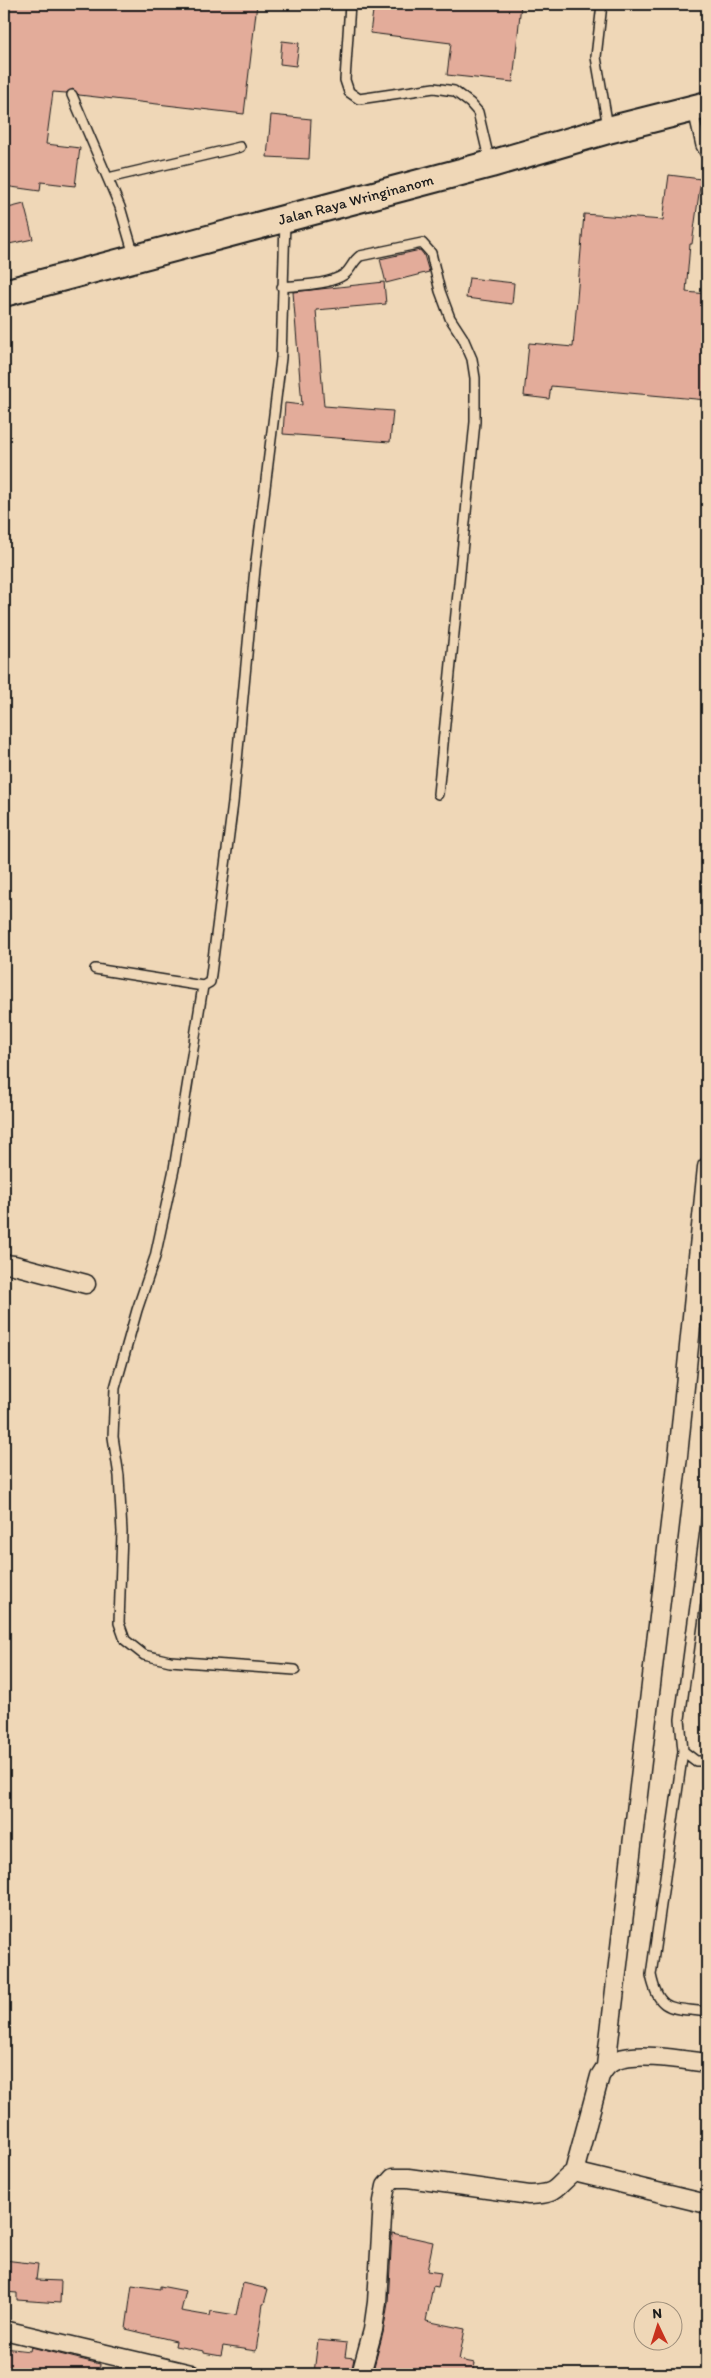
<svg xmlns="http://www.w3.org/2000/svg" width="711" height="2378" font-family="Itim,sans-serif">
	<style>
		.building { fill: #e3ac9a; stroke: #1c1c1c }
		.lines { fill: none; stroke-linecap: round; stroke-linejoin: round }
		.lane-casing { stroke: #1c1c1c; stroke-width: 12 }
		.street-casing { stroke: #1c1c1c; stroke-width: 21 }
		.primary-casing { stroke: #1c1c1c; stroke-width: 30 }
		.lane { stroke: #efd7b7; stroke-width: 9 }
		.street { stroke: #efd7b7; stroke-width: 18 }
		.primary { stroke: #efd7b7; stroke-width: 26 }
		.labels { text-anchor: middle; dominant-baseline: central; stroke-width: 4.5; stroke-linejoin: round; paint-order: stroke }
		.street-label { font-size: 15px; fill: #1c1c1c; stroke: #efd7b7 }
	</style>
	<rect width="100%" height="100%" fill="#efd7b7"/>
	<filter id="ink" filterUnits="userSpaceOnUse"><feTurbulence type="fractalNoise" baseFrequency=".02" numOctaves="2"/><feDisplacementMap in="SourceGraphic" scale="10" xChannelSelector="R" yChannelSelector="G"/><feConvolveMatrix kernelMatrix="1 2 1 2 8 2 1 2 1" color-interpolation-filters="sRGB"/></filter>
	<g filter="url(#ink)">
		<path class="building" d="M 4,4 L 257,4 L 244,114 L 79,95 L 73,89 L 66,93 L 53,92 L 46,144 L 80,148 L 75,186 L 41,182 L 40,191 L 4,186 Z
			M 374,4 L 521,4 L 513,82 L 447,75 L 451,43 L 370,33 Z
			M 282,41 L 299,43 L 296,66 L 280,64 Z
			M 271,115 L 311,119 L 309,159 L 267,157 Z
			M 669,175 L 701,179 L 692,244 L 690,244 L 686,292 L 707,294 L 707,400 L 551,386 L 549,399 L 524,396 L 529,343 L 573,347 L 584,214 L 663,220 Z
			M 24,204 L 33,239 L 4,245 L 4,209 Z
			M 420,250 L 424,255 L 429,272 L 386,283 L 380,259 Z
			M 469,278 L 514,283 L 512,304 L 466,298 Z
			M 384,282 L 386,304 L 316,310 L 324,406 L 393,411 L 390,442 L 283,434 L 285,403 L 302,405 L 293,292 Z
			M 392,2233 L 433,2242 L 427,2271 L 441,2273 L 438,2287 L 433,2286 L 426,2321 L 465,2329 L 459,2360 L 475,2363 L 473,2374 L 372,2374 L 383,2333 L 388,2303 Z
			M 4,2260 L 38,2264 L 36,2280 L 61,2281 L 60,2303 L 17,2300 L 17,2293 L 4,2292 Z
			M 243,2283 L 268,2289 L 264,2304 L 263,2304 L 256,2351 L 223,2346 L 221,2356 L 204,2353 L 204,2351 L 175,2346 L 176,2341 L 126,2329 L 132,2285 L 160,2289 L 160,2286 L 186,2291 L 181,2311 L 210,2316 L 211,2311 L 236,2315 Z
			M 318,2340 L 347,2343 L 345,2357 L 354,2358 L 351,2374 L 314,2373 Z
			M 31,2347 L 100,2364 L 99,2374 L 4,2374 L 4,2348 L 30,2351 Z"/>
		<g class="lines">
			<g class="lane-casing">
				<path id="lane" d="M 350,4 L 345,80 L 349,92 L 359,99 L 434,88 L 454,91 L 470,103 L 478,112 L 490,163
					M 602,4 L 596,57 L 608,127
					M 72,95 L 120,207 L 134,255
					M 693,110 L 701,146 L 707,157
					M 108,178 L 240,147
					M 282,287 C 301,285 329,285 345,274 C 351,269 353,261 360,256 L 422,243 L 431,253 L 440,291 L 450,318 L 463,338 L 472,359 L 475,378 L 475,422 L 438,794
					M 95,969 L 203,986 L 210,982 L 233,803 L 255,569 L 281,358 L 285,221
					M 203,986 L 174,1169 L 155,1257 L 137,1310 L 115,1388 L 113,1437 L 119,1476 L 122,1532 L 119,1623 L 125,1640 L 144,1655 L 170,1661 L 295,1670
					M 707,1516 L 680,1719 L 683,1751 L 696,1761 L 707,1761
					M 683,1751 L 651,1975 C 659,2014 673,2007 707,2012"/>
			</g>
			<g class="street-casing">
				<path id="street" d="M 4,1264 L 14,1265 L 86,1284
					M 606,2066 L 678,1456 L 707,1167
					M 574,2172 L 600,2076 C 604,2069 608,2063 617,2060 C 639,2052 683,2060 707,2063
					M 4,2330 L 191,2374
					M 361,2374 L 373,2330 L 377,2302 L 383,2201 L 386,2186 L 393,2178 L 408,2178 L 529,2195 C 560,2194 553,2188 574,2172 L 707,2204"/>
			</g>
			<g class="primary-casing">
				<g id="primary">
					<path id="s1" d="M 4,293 L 491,164 L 608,130 L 707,105"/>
				</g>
			</g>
			<use href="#lane" class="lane"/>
			<use href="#street" class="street"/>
			<use href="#primary" class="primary"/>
		</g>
	</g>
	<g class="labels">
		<g class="street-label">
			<text stroke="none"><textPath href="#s1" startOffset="364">Jalan Raya Wringinanom</textPath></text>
		</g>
	</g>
	<rect width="711" height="2378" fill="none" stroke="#efd7b7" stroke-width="20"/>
	<rect x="10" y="10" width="691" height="2358" fill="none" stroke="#1c1c1c" stroke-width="2" filter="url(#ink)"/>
	<g transform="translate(658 2326) rotate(356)"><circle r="24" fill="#efd7b7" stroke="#9b8c79"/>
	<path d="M0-4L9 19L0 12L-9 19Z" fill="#c8321e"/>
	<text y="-8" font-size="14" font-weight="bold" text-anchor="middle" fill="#1c1c1c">N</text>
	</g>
</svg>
